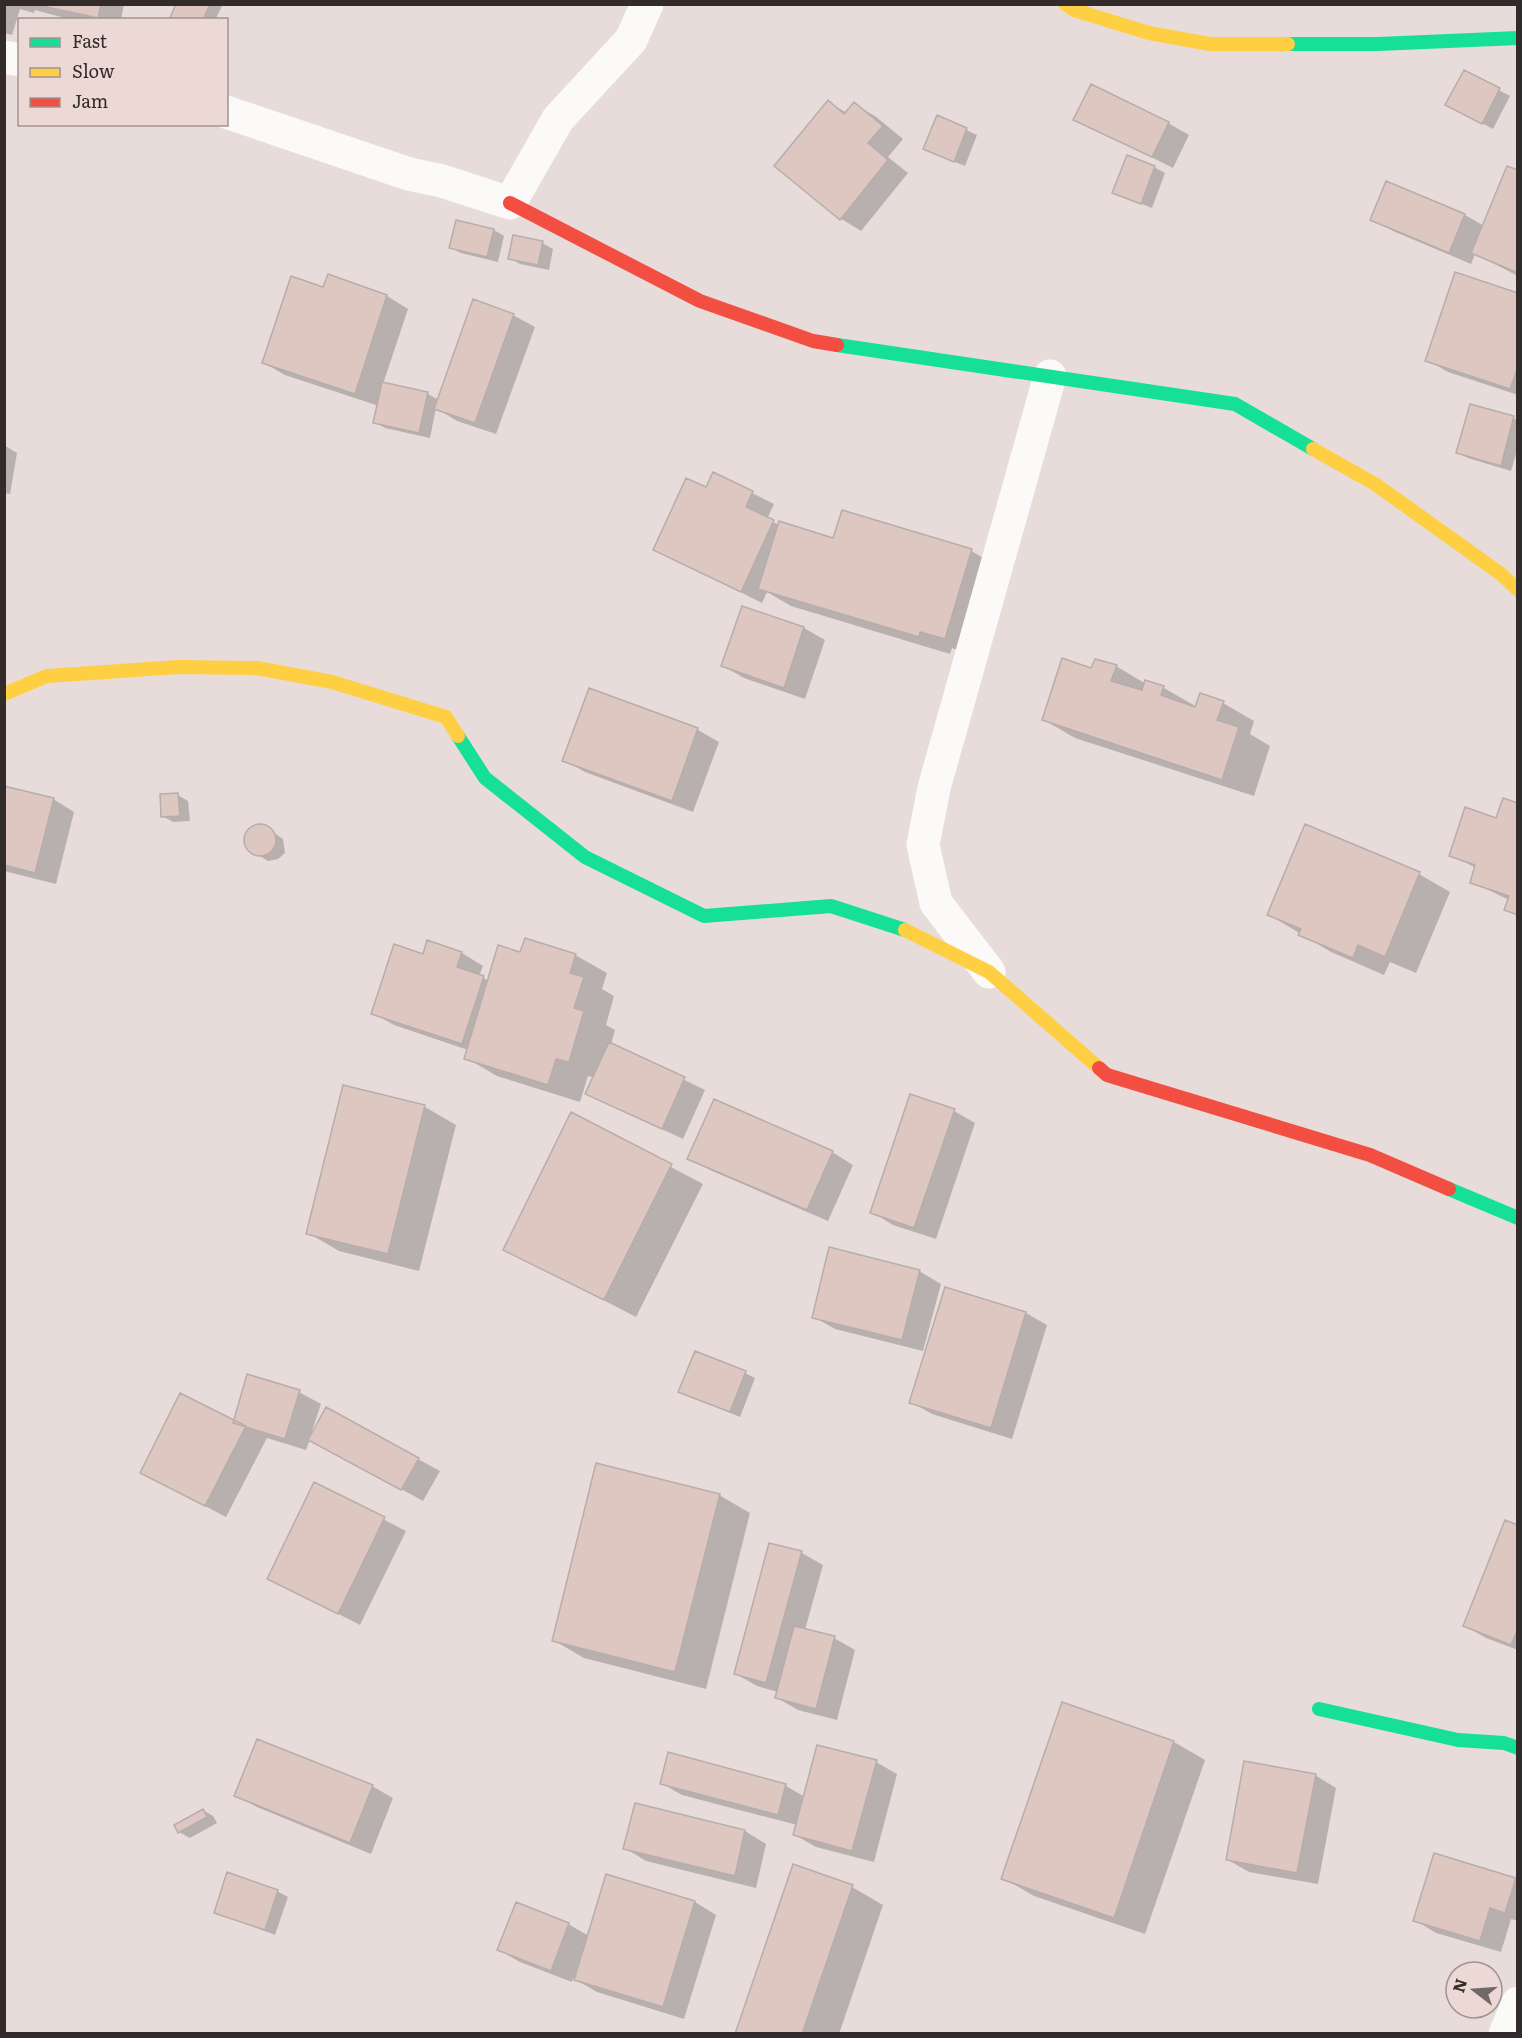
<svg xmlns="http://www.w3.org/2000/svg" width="1522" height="2038" font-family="Literata,serif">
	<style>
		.shadow { fill: #0003 }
		.building { fill: #dec6c1; stroke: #b6adac; stroke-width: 1.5 }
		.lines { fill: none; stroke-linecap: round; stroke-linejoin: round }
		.street { stroke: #fbfaf9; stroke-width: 33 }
		.fast { stroke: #16e098; stroke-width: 14 }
		.slow { stroke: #ffcf43; stroke-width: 14 }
		.jam { stroke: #f24e42; stroke-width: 14 }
	</style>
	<rect width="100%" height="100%" fill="#e7dcda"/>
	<path class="shadow" d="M 4,4 L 124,4 L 121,20 L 72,20 L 35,10 L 34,13 L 20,9 L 12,35 L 4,33 Z
		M 178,4 L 219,4 L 222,6 L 215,20 L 171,20 Z
		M 1464,72 L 1510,96 L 1493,129 L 1457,110 Z
		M 828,102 L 847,113 L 854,104 L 875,116 L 903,139 L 888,157 L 908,173 L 861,231 L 840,218 Z
		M 938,117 L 977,135 L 965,166 L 935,154 Z
		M 1075,119 L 1168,123 L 1189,135 L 1173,168 Z
		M 1154,167 L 1165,173 L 1152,208 L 1114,193 Z
		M 1518,172 L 1518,276 L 1475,254 L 1471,264 L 1393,231 L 1372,219 L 1387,183 L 1465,215 L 1484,226 Z
		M 457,221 L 494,230 L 504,236 L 498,262 L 461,253 L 451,248 Z
		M 542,243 L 553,249 L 549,270 L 520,264 L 510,258 Z
		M 329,276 L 387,296 L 408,309 L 383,384 L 428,394 L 439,400 L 513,315 L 535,327 L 496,434 L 457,421 L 436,408 L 430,438 L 385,428 L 375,422 L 379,406 L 285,375 L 264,363 L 324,289 Z
		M 1518,295 L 1518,395 L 1448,372 L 1427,360 Z
		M 1471,406 L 1518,420 L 1518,447 L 1511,471 L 1468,458 L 1458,452 Z
		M 4,445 L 17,453 L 10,494 L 4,493 Z
		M 714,474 L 774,504 L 767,519 L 779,525 L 834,540 L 971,551 L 1003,569 L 976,656 L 952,648 L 950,654 L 791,606 L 767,592 L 762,603 L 655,549 L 707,489 Z
		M 804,628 L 825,640 L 805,699 L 744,678 L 723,666 Z
		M 1116,666 L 1146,684 L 1164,688 L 1197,707 L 1223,703 L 1254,721 L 1250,734 L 1270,746 L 1254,796 L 1075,738 L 1044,720 Z
		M 590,690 L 698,730 L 719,742 L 693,812 L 585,772 L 564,760 Z
		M 4,788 L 53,799 L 74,812 L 56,884 L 4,871 Z
		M 178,795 L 188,801 L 190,821 L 173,822 L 163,816 Z
		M 1518,805 L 1518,916 L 1506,909 L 1509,900 L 1472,882 L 1476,868 L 1451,855 Z
		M 255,826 L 264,826 L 283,839 L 285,853 L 278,859 L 268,861 L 248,849 L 246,836 Z
		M 1419,874 L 1450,892 L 1416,973 L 1390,962 L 1384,975 L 1331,952 L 1269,915 Z
		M 428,942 L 462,953 L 483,966 L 479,976 L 489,981 L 521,954 L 575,955 L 607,973 L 602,989 L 614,996 L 606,1025 L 615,1030 L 611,1044 L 705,1090 L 683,1139 L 587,1094 L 595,1078 L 588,1076 L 580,1102 L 497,1076 L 466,1058 L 468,1050 L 394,1025 L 373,1013 L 423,956 Z
		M 344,1087 L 425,1107 L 456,1125 L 419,1271 L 339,1251 L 308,1233 Z
		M 954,1111 L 975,1123 L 936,1239 L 893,1225 L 872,1212 Z
		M 571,1114 L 703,1184 L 636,1317 L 505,1249 Z
		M 832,1152 L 853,1165 L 828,1221 L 710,1170 L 689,1158 Z
		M 919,1271 L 941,1284 L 923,1351 L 835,1329 L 814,1317 Z
		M 946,1289 L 1026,1313 L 1047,1325 L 1012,1439 L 932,1414 L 911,1402 Z
		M 745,1373 L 755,1378 L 740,1417 L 680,1392 Z
		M 299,1392 L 321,1404 L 311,1434 L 326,1409 L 440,1471 L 423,1501 L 310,1439 L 306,1450 L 267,1438 L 226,1517 L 163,1484 L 234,1422 Z
		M 315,1484 L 406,1531 L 360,1625 L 268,1578 Z
		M 719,1495 L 750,1513 L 706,1689 L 584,1658 L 553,1640 Z
		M 1518,1527 L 1518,1650 L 1486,1638 L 1465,1626 Z
		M 770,1545 L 802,1553 L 823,1565 L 805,1630 L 834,1638 L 855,1650 L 837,1720 L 798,1710 L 777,1698 L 778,1692 L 757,1686 L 736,1674 Z
		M 1063,1703 L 1174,1742 L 1205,1760 L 1145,1934 L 1034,1896 L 1003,1878 Z
		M 876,1762 L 897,1774 L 874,1862 L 816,1847 L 795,1835 L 797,1825 L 682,1795 L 661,1783 L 786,1786 L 805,1797 Z
		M 1315,1775 L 1336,1788 L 1318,1884 L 1249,1872 L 1228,1860 Z
		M 372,1786 L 393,1798 L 371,1854 L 257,1807 L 235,1795 Z
		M 636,1805 L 745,1831 L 766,1844 L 756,1888 L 646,1861 L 625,1848 Z
		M 203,1810 L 213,1816 L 217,1823 L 190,1838 L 179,1832 Z
		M 607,1876 L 695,1902 L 716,1915 L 684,2019 L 597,1992 L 573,1978 L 572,1982 L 520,1962 L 499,1950 L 568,1924 L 589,1936 Z
		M 1515,1879 L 1518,1880 L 1518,1921 L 1511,1919 L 1501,1952 L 1436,1933 L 1415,1920 Z
		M 852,1887 L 883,1905 L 839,2034 L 737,2034 Z
		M 277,1891 L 288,1897 L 275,1935 L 215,1912 Z"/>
	<path class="building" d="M 32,4 L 101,4 L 98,18 Z
		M 176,4 L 210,4 L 203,20 L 169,20 Z
		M 1464,70 L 1500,88 L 1482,124 L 1445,105 Z
		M 1091,84 L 1169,122 L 1152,157 L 1073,120 Z
		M 828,100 L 844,114 L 854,102 L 883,126 L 868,143 L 888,160 L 840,220 L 774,166 Z
		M 937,115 L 967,128 L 954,162 L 923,149 Z
		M 1127,155 L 1155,166 L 1141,204 L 1112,193 Z
		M 1507,166 L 1518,170 L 1518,273 L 1471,253 Z
		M 1386,181 L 1465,214 L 1449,253 L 1370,220 Z
		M 456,220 L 494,229 L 487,257 L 449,248 Z
		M 513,235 L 543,241 L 538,265 L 508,259 Z
		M 1455,272 L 1518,293 L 1518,367 L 1510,389 L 1425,361 Z
		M 328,274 L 387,295 L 355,394 L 262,363 L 291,276 L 323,287 Z
		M 473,299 L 514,314 L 475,423 L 434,409 Z
		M 382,382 L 428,392 L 419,433 L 373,423 Z
		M 1470,404 L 1514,416 L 1501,466 L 1456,453 Z
		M 713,472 L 753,491 L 746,507 L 774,520 L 741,592 L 653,550 L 686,478 L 706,487 Z
		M 842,510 L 972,549 L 945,639 L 920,632 L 919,637 L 758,589 L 779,521 L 833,538 Z
		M 742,606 L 804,627 L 784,688 L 721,666 Z
		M 1062,658 L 1091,668 L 1095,659 L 1117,665 L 1111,681 L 1142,690 L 1145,680 L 1164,686 L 1161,695 L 1195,707 L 1200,693 L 1224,701 L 1217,720 L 1239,727 L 1222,780 L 1042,720 Z
		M 589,688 L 698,728 L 672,801 L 562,761 Z
		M 4,786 L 54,798 L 35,873 L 4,865 Z
		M 178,793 L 180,816 L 161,817 L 160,794 Z
		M 1503,798 L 1518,803 L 1518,915 L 1504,910 L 1509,896 L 1470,883 L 1475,865 L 1449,856 L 1465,807 L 1496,818 Z
		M 1305,824 L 1420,872 L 1385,957 L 1358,945 L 1353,958 L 1298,935 L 1301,929 L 1267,915 Z
		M244 840a16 16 0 1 1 32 0a16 16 0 1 1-32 0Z
		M 525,938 L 576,954 L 570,973 L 584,977 L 574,1008 L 584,1011 L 569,1062 L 556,1059 L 548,1085 L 464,1059 L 498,945 L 520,952 Z
		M 427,940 L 462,952 L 457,967 L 484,976 L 462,1044 L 371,1014 L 394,944 L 423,954 Z
		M 609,1042 L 685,1077 L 662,1129 L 585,1094 Z
		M 343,1085 L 425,1105 L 388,1254 L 306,1234 Z
		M 910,1094 L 955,1109 L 914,1228 L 870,1213 Z
		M 714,1099 L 833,1151 L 807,1210 L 687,1159 Z
		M 571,1112 L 672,1164 L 604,1300 L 503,1250 Z
		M 829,1247 L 920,1270 L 902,1340 L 812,1318 Z
		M 945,1287 L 1026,1312 L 991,1428 L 909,1403 Z
		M 695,1351 L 746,1371 L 730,1412 L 678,1392 Z
		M 247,1374 L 300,1390 L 285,1439 L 233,1423 Z
		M 180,1393 L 246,1426 L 205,1506 L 140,1473 Z
		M 326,1407 L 419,1458 L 401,1490 L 308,1440 Z
		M 596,1463 L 720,1494 L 675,1672 L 552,1641 Z
		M 314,1482 L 385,1517 L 338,1614 L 267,1579 Z
		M 1505,1520 L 1518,1525 L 1518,1628 L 1511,1645 L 1463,1626 Z
		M 769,1543 L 802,1551 L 766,1683 L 734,1674 Z
		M 794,1626 L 835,1636 L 816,1709 L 775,1698 Z
		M 1062,1702 L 1174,1741 L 1114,1918 L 1001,1879 Z
		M 257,1739 L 373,1785 L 350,1843 L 234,1796 Z
		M 817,1745 L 877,1760 L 852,1851 L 793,1835 Z
		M 668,1752 L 786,1784 L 778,1815 L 660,1784 Z
		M 1244,1761 L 1316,1774 L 1297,1873 L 1226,1860 Z
		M 635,1803 L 745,1830 L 735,1876 L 623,1849 Z
		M 203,1809 L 207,1817 L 178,1833 L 174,1825 Z
		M 1434,1853 L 1516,1878 L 1505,1913 L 1490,1908 L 1480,1941 L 1413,1921 Z
		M 793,1864 L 853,1885 L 802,2034 L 735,2034 Z
		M 227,1872 L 278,1890 L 265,1930 L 214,1913 Z
		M 606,1874 L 695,1901 L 663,2007 L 574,1980 Z
		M 516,1902 L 569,1923 L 551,1971 L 497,1950 Z"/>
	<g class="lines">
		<path class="street" d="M 4,57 L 20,60
			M 226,112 L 409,174 L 442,181 L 510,203 L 558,119 L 631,40 L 647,4
			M 989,972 L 936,903 L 923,845 L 934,788 L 1050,376
			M 1505,2034 L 1518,2003"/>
		<path class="fast" d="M 1288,44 L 1378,44 L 1518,38
			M 837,345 L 1235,404 L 1313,449
			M 458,736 L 485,778 L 585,857 L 704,916 L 831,906 L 905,930
			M 1449,1189 L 1518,1218
			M 1319,1709 L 1458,1740 L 1504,1743 L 1518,1748"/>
		<path class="slow" d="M 1065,4 L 1074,10 L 1149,33 L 1210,44 L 1288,44
			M 1313,449 L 1375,484 L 1501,574 L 1518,590
			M 4,694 L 47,676 L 178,667 L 257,668 L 332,682 L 446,717 L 458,736
			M 905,930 L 989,972 L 1099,1068"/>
		<path class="jam" d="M 510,203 L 700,301 L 813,341 L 837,345
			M 1099,1068 L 1107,1075 L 1370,1155 L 1449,1189"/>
	</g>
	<rect width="1522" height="2038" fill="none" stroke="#322b29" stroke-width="12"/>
	<rect x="18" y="18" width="210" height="108" fill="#ecd9d5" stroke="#a29390" stroke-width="1.5"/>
	<rect x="30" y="38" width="30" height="9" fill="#16e098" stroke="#a29390" stroke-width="1.5"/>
	<text x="72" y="48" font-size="18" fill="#322b29">Fast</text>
	<rect x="30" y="68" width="30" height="9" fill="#ffcf43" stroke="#a29390" stroke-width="1.5"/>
	<text x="72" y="78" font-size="18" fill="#322b29">Slow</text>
	<rect x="30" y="98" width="30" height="9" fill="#f24e42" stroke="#a29390" stroke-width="1.5"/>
	<text x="72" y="108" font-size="18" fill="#322b29">Jam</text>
	<g transform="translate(1474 1990) rotate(287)"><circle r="28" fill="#ecd9d5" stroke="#a29390" stroke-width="1.5"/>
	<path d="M0-4.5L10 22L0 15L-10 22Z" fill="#716967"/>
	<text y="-9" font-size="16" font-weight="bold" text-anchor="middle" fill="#322b29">N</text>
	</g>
</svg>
